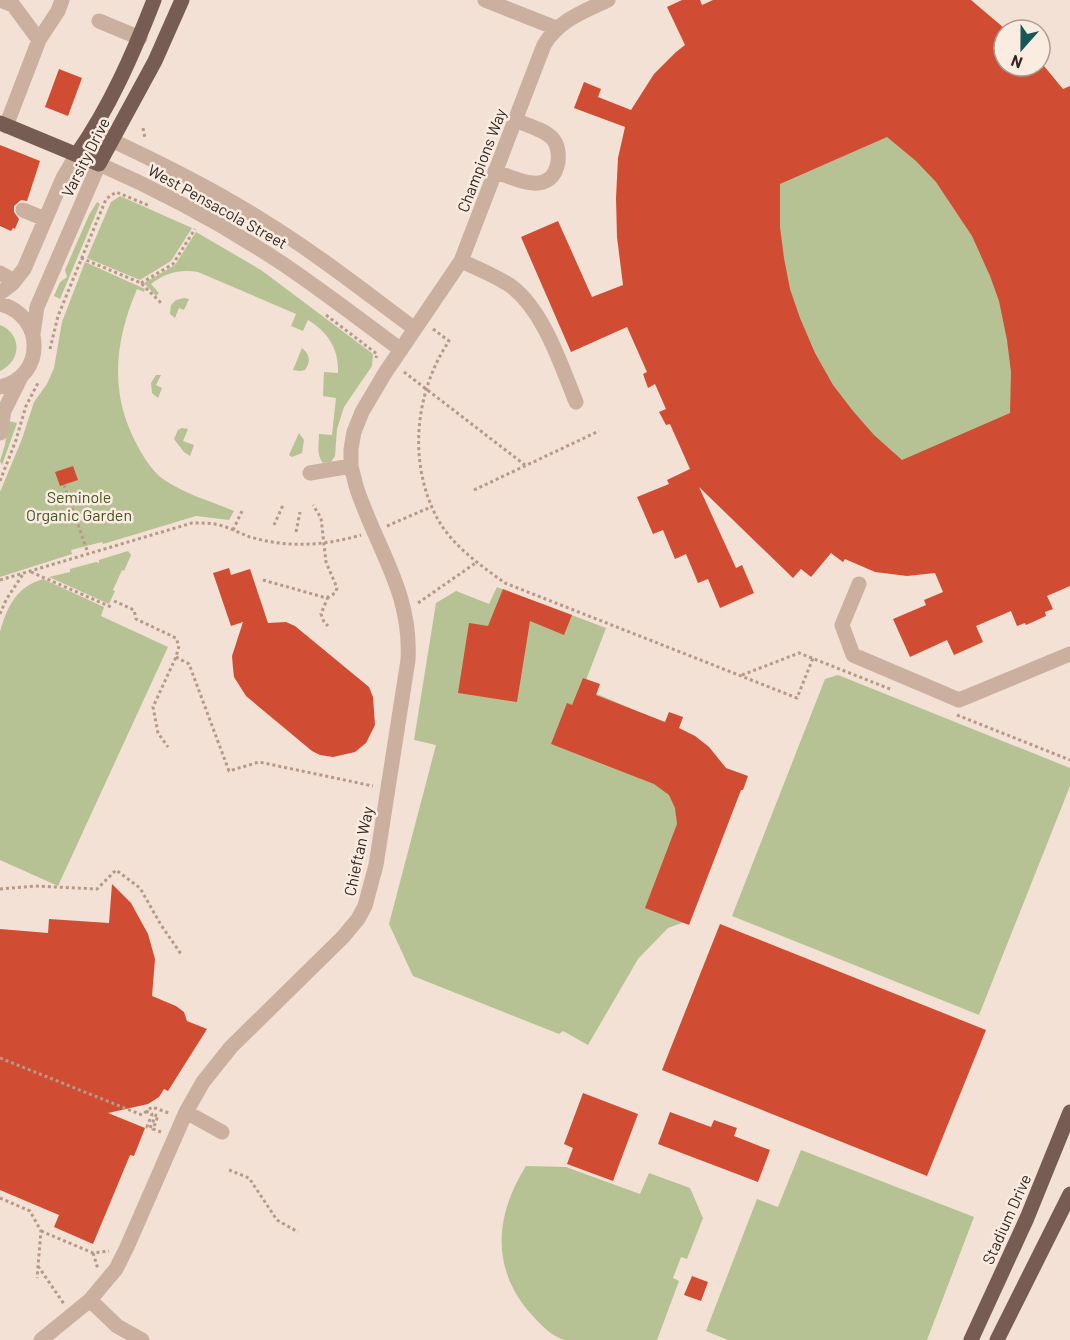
<svg xmlns="http://www.w3.org/2000/svg" width="1070" height="1340" font-family="Barlow,sans-serif">
	<style>
		.green { fill: #b6c293 }
		.building { fill: #d04d33; fill-rule: evenodd }
		.lines { fill: none; stroke-linecap: round; stroke-linejoin: round }
		.path { stroke: #b69989; stroke-width: 3; stroke-dasharray: 3 3; stroke-linecap: butt }
		.minor { stroke: #cbaf9f; stroke-width: 15 }
		.major { stroke: #775c53; stroke-width: 15 }
		.labels { text-anchor: middle; dominant-baseline: central; stroke-width: 5; stroke-linejoin: round; paint-order: stroke }
		.street-label { font-size: 16px; fill: #332723; stroke: #faece0 }
		.park-label { font-size: 16px; fill: #465325; stroke: #faece0 }
	</style>
	<rect width="100%" height="100%" fill="#f2e1d4"/>
	<path class="green" d="M 1004,66 L 1070,445 L 867,521 L 843,562 L 831,553 L 642,227 Z
		M 120,196 L 192,228 L 171,261 L 140,280 L 87,258 L 111,202 Z
		M 97,202 L 100,204 L 60,299 L 54,296 L 60,282 L 67,277 L 65,270 L 89,215 Z
		M 196,232 L 261,270 L 373,354 L 372,366 L 344,407 L 337,429 L 335,456 L 331,462 L 323,463 C 316,454 319,444 319,434 L 332,435 L 336,398 L 323,396 L 324,372 L 338,373 C 339,349 328,332 308,320 L 303,331 L 291,326 L 296,314 L 198,272 C 180,269 165,273 151,284 L 159,293 L 156,296 L 144,283 L 175,265 Z
		M 85,262 L 145,289 L 144,292 L 137,289 C 115,341 109,391 136,443 C 142,455 152,471 163,479 C 184,494 211,501 234,511 L 229,520 L 196,516 L 103,544 L 102,542 L 71,550 L 72,554 L 0,577 L 0,492 L 22,439 L 34,402 L 47,384 L 54,368 L 62,322 Z
		M 184,298 L 189,299 L 184,310 L 179,308 L 175,318 L 170,314 L 171,305 L 176,300 Z
		M 0,325 C 23,334 21,362 0,371 Z
		M 302,348 C 310,354 311,362 305,370 L 300,371 L 293,370 Z
		M 156,375 L 161,375 L 156,385 L 162,388 L 158,398 L 152,393 L 151,383 Z
		M 8,421 L 17,423 L 2,465 L 0,461 L 5,445 Z
		M 182,428 L 188,429 L 183,441 L 194,445 L 190,456 L 184,452 L 174,439 L 178,430 Z
		M 299,433 L 304,440 L 302,453 L 292,457 L 289,455 Z
		M 128,551 L 131,555 L 124,571 L 122,570 L 113,590 L 115,591 L 109,604 L 49,577 L 70,572 L 70,569 L 96,562 L 99,563 L 99,560 Z
		M 43,579 L 104,607 L 101,616 L 168,647 L 58,886 L 0,860 L 0,632 C 7,607 16,587 43,579 Z
		M 497,587 L 606,628 L 583,688 L 695,736 L 709,747 L 741,790 L 688,924 L 684,922 L 668,928 L 638,959 L 588,1045 L 563,1031 L 559,1034 L 413,976 L 389,924 L 436,745 L 414,740 L 436,603 L 456,591 L 489,604 Z
		M 838,675 L 1070,768 L 1070,786 L 979,1015 L 732,916 L 825,679 Z
		M 801,1150 L 974,1217 L 927,1340 L 728,1340 L 706,1331 L 757,1199 L 778,1207 Z
		M 526,1166 L 566,1167 L 640,1194 L 649,1173 L 690,1188 L 703,1218 L 687,1259 L 681,1257 L 673,1278 L 679,1281 L 657,1340 C 636,1340 614,1340 592,1340 C 584,1340 573,1340 565,1340 C 552,1337 540,1324 532,1315 C 490,1269 495,1215 526,1166 Z"/>
	<path class="building" d="M 682,0 L 700,0 L 702,5 L 713,0 L 971,0 L 1004,28 L 1004,66 L 1044,66 L 1063,89 L 1070,86 L 1070,586 L 1047,596 L 1053,609 L 1045,612 L 1046,616 L 1026,625 L 1025,623 L 1017,626 L 1011,611 L 976,626 L 983,642 L 954,655 L 947,640 L 910,657 L 893,619 L 926,605 L 924,600 L 943,592 L 935,573 L 907,576 L 875,572 L 845,559 L 843,562 L 831,553 L 811,577 L 801,569 L 793,578 L 699,487 L 736,568 L 742,565 L 754,593 L 720,608 L 708,579 L 698,583 L 686,554 L 675,559 L 663,530 L 653,534 L 637,497 L 669,484 L 667,480 L 690,469 L 670,424 L 666,425 L 659,412 L 666,409 L 655,384 L 648,388 L 643,374 L 647,372 L 627,327 L 571,352 L 521,237 L 558,221 L 592,297 L 623,285 L 617,237 L 616,198 L 618,158 L 625,127 L 574,108 L 584,82 L 601,89 L 598,97 L 631,110 L 654,74 L 676,52 L 685,45 L 667,7 ZM 887,137 L 916,161 L 936,182 L 972,236 L 990,276 L 999,301 L 1007,340 L 1011,372 L 1010,413 L 902,460 L 874,435 L 853,411 L 833,385 L 815,353 L 800,318 L 790,289 L 784,258 L 780,227 L 780,184 Z
		M 59,69 L 82,78 L 68,116 L 45,107 Z
		M 0,145 L 40,161 L 27,201 L 21,200 L 14,206 L 14,212 L 19,219 L 15,229 L 13,228 L 11,231 L 0,226 Z
		M 73,466 L 78,480 L 60,486 L 55,472 Z
		M 229,568 L 231,575 L 250,569 L 268,623 L 286,622 L 295,626 L 369,687 L 373,697 L 375,725 L 366,743 L 355,752 L 333,757 L 320,755 L 312,751 L 246,696 L 234,677 L 233,668 L 232,656 L 243,622 L 231,626 L 213,573 Z
		M 503,589 L 572,615 L 564,635 L 530,621 L 517,702 L 458,693 L 469,623 L 488,626 Z
		M 583,678 L 600,684 L 596,695 L 665,722 L 669,712 L 683,717 L 679,728 L 695,736 L 709,747 L 726,768 L 748,776 L 743,790 L 741,790 L 689,925 L 645,908 L 677,824 L 675,808 L 669,795 L 654,784 L 551,744 L 567,703 L 572,705 Z
		M 112,884 L 131,903 L 148,934 L 155,959 L 152,996 L 176,1006 L 184,1012 L 187,1021 L 207,1029 L 168,1091 L 164,1089 L 159,1097 L 148,1104 L 108,1113 L 145,1128 L 134,1156 L 130,1155 L 93,1244 L 54,1227 L 59,1215 L 0,1190 L 0,929 L 48,933 L 49,919 L 109,923 Z
		M 720,924 L 986,1030 L 927,1176 L 662,1070 Z
		M 583,1093 L 638,1114 L 613,1181 L 567,1164 L 573,1148 L 564,1144 Z
		M 670,1112 L 711,1127 L 714,1120 L 737,1128 L 734,1136 L 770,1150 L 758,1182 L 658,1144 Z
		M 692,1276 L 708,1282 L 701,1301 L 684,1295 Z"/>
	<g class="lines">
		<path class="path" d="M 143,128 L 145,138
			M 81,258 L 141,283 L 161,303
			M 141,283 L 173,264 L 195,229
			M 326,315 L 377,354 L 376,358
			M 433,329 L 449,341 C 415,392 408,461 436,516 C 451,545 480,565 505,583 L 797,698 L 813,658
			M 50,349 L 58,316 L 106,199 L 116,192 L 150,206
			M 404,372 L 525,465
			M 0,481 L 16,440 L 26,406 L 39,381
			M 64,485 L 88,553
			M 474,490 L 599,431
			M 274,525 L 283,505
			M 387,526 L 433,506
			M 233,530 L 242,511
			M 296,532 L 300,512
			M 31,572 L 111,607
			M 0,580 L 192,523 C 199,523 207,523 215,524 C 227,526 239,533 250,537 C 288,548 323,546 361,535
			M 263,580 L 323,597 L 329,597 L 335,593 L 337,588 L 326,562 L 321,518 L 313,505
			M 328,597 L 321,614 L 324,622 L 328,626
			M 114,601 L 134,610 L 136,619 L 176,638 L 179,646 L 176,657 L 153,707 L 158,733 L 168,747
			M 418,603 L 477,562
			M 0,614 L 6,600 L 23,574
			M 176,657 L 189,664 L 229,771 L 259,762 L 373,786
			M 742,675 L 799,653 L 890,689
			M 957,715 L 1070,760
			M 0,889 L 35,886 L 97,889 L 116,870 L 140,888 L 161,925 L 181,954
			M 0,1058 L 142,1115 L 152,1107 L 169,1113
			M 146,1111 L 152,1114 L 147,1127 L 150,1128 L 156,1115 L 158,1116 L 153,1129 L 161,1132
			M 229,1170 L 249,1178 L 277,1220 L 298,1232
			M 0,1198 L 30,1211 L 41,1231 L 37,1278
			M 41,1231 L 93,1253 L 109,1251
			M 93,1253 L 98,1269
			M 38,1266 L 64,1304"/>
		<path class="minor" d="M 0,0 L 13,5 L 39,40
			M 485,0 L 556,28
			M 99,21 L 140,38
			M 6,126 L 39,40 L 58,11 L 62,0
			M 92,131 C 150,158 208,186 262,220 C 316,253 365,292 415,329
			M 495,171 C 516,180 552,197 558,162 C 559,155 558,145 553,139 C 545,130 527,125 515,120
			M 23,210 L 45,219
			M 461,261 C 477,268 496,276 511,286 C 544,311 561,365 576,402
			M 0,273 L 14,281
			M 0,293 L 12,284 L 24,269 L 63,178 L 77,154
			M 0,304 C 45,315 46,377 0,387
			M 33,334 L 37,307 L 99,164 C 163,192 224,225 283,264 C 323,291 362,321 401,350
			M 0,433 L 4,411 L 21,377
			M 310,473 L 351,466
			M 859,584 L 842,625 L 853,655 L 959,700 L 1070,654
			M 186,1112 L 222,1132
			M 90,1300 L 117,1326 L 142,1340
			M 41,1340 L 90,1300 L 116,1269 L 127,1247 L 186,1112 L 203,1082 L 231,1047 L 343,937 L 358,919 L 365,906 L 376,865 L 408,660 C 412,592 376,548 356,486 L 351,466 L 351,449 L 354,432 L 362,412 L 385,373 L 461,261 L 544,45 C 559,20 583,12 608,0"/>
		<path class="major" d="M 0,123 L 99,164 L 155,61 L 182,0
			M 77,154 C 110,107 133,54 154,0
			M 971,1340 L 1027,1218 L 1070,1112
			M 997,1340 L 1070,1194"/>
	</g>
	<g class="labels">
		<g class="street-label">
			<text transform="translate(85 157) rotate(-63)">Varsity Drive</text>
			<text transform="translate(481 160) rotate(-69)">Champions Way</text>
			<text transform="translate(218 206) rotate(29)">West Pensacola Street</text>
			<text transform="translate(358 851) rotate(-78)">Chieftan Way</text>
			<text transform="translate(1006 1219) rotate(-66)">Stadium Drive</text>
		</g>
		<g class="park-label">
			<text x="79" y="496">Seminole<tspan x="79" dy="18">Organic Garden</tspan></text>
		</g>
	</g>
	<g transform="translate(1022 48) rotate(201)"><circle r="28" fill="#faece0" stroke="#aa9d94" stroke-width="1.5"/>
	<path d="M0-4.5L10 22L0 15L-10 22Z" fill="#165857"/>
	<text y="-9" font-size="16" font-weight="bold" text-anchor="middle" fill="#332723">N</text>
	</g>
</svg>
